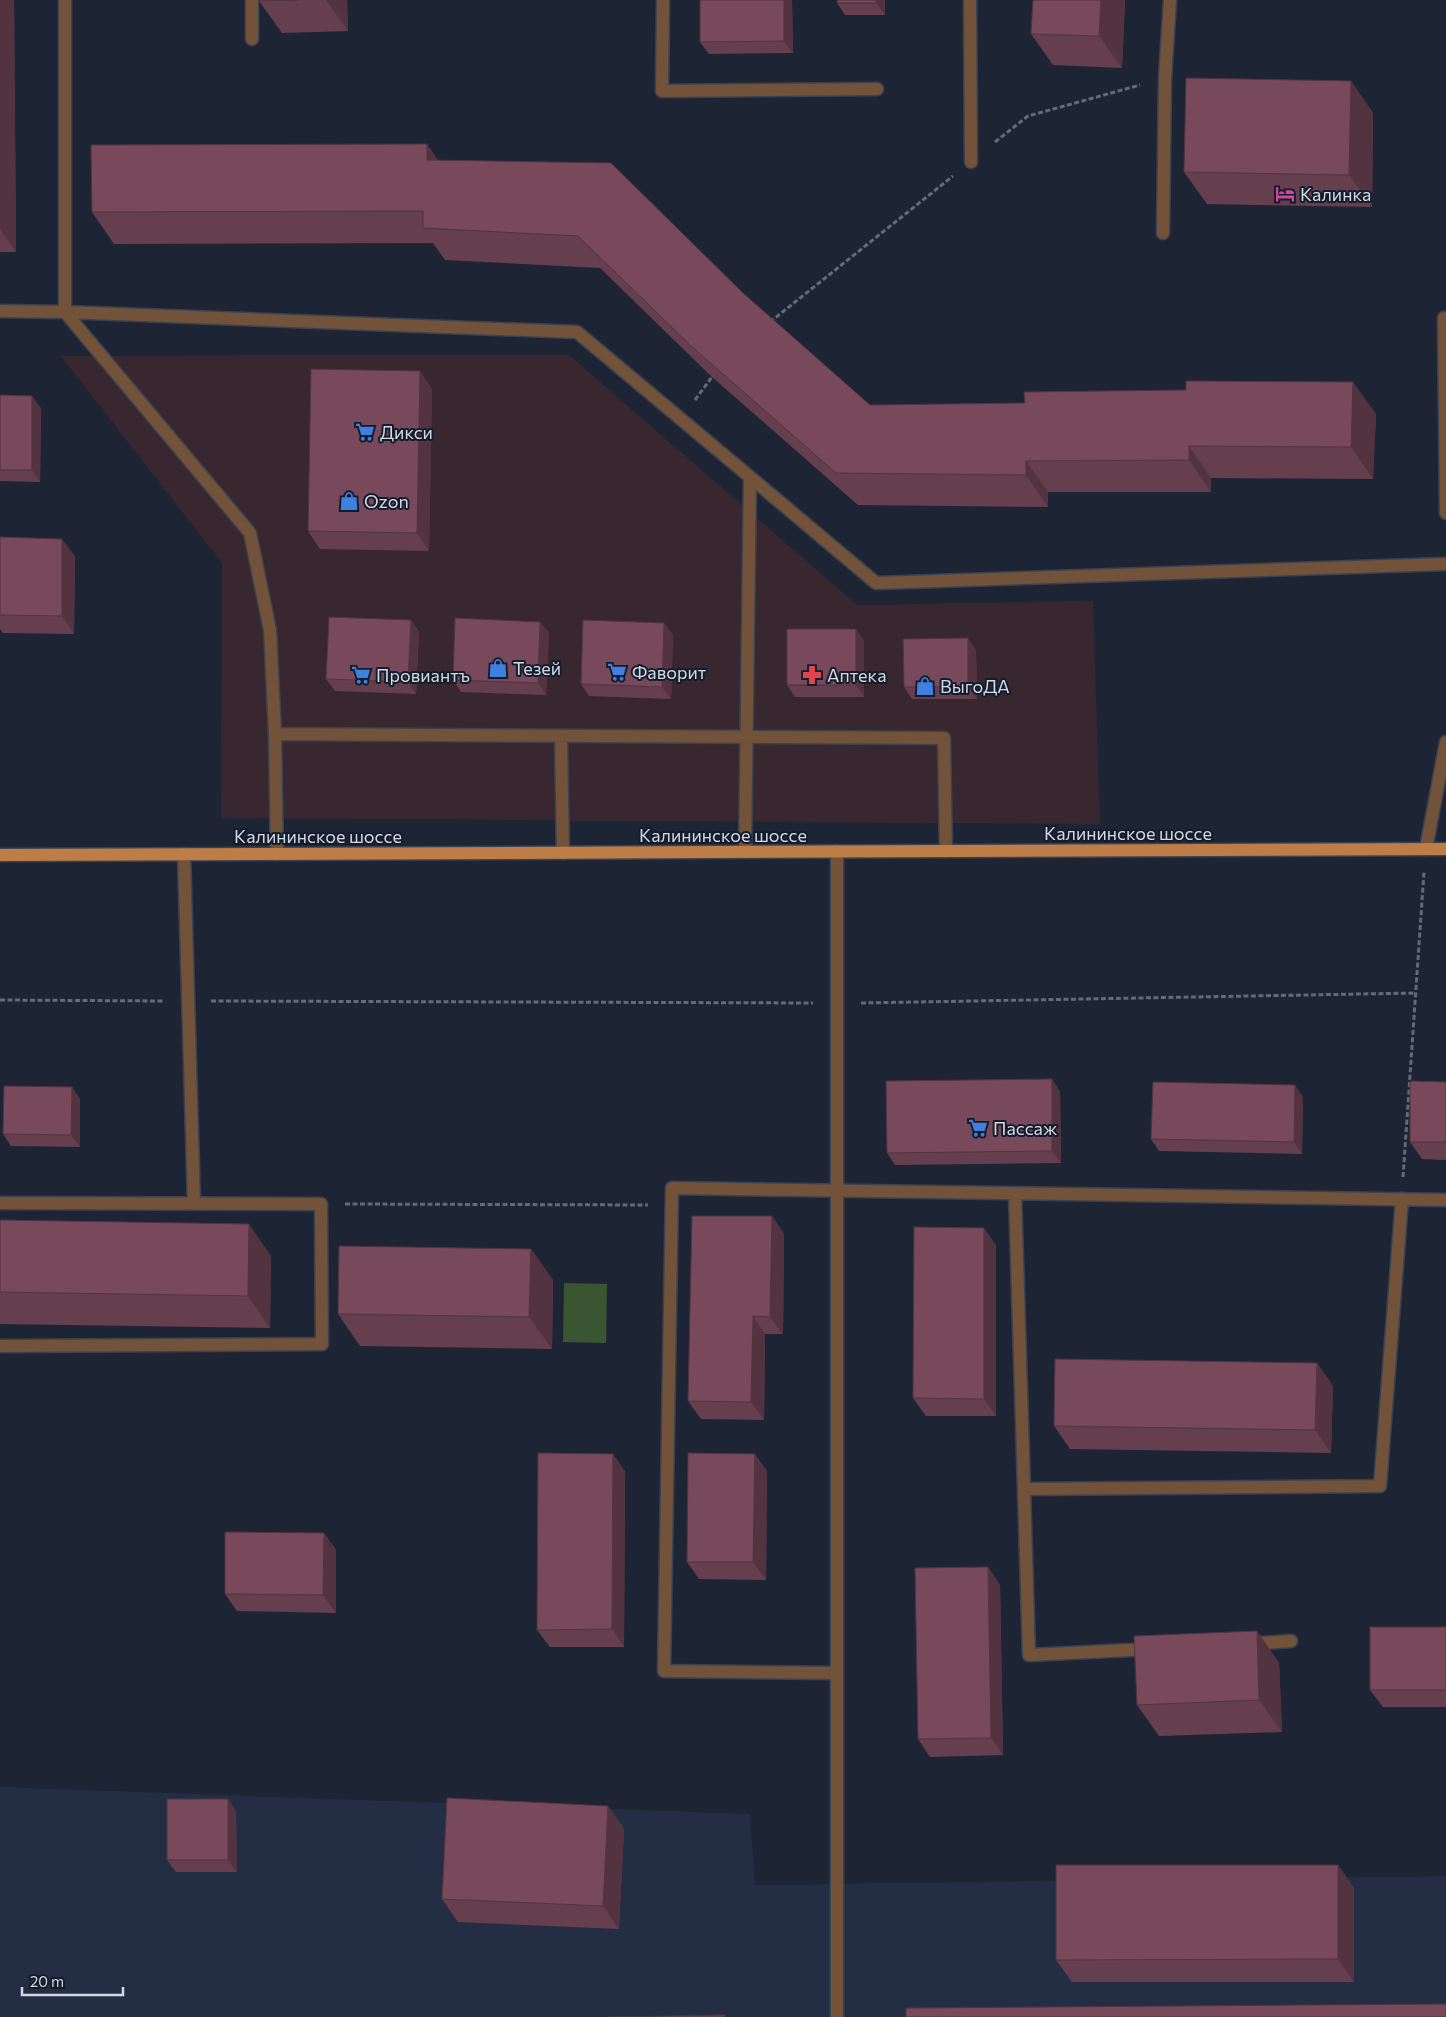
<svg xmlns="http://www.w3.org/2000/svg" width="1446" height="2017" font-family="Commissioner,sans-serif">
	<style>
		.commercial { fill: #38272f }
		.built { fill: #232e44 }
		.green { fill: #3a5532 }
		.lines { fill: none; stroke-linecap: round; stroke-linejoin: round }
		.service-casing { stroke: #3a4251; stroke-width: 15 }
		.minor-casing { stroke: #3a4251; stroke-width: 15 }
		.primary-casing { stroke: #3a4251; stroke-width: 15 }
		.path { stroke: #636a78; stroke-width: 3; stroke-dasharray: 5 2.5; stroke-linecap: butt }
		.service { stroke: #725239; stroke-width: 12 }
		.minor { stroke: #725239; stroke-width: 12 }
		.primary { stroke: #be7d46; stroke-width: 12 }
		.wall { fill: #663f4e }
		.shaded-wall { fill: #533340 }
		.building { fill: #77495b; stroke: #533340 }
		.labels { text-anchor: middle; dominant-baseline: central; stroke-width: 4; stroke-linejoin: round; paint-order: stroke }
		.poi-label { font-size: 18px; fill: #d3d9e4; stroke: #141c2b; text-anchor: start }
		.street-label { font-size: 18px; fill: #d3d9e4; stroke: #141c2b }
	</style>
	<rect width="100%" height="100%" fill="#1d2535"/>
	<path class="commercial" d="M 569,355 L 857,605 L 1093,601 L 1100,824 L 221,818 L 222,563 L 61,356 Z"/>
	<path class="built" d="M 0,1787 L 750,1814 L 755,1885 L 1446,1876 L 1446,2017 L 0,2017 Z"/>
	<path class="green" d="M 564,1283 L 607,1284 L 606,1343 L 563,1342 Z"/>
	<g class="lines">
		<g class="service-casing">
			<path id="service" d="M 65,0 L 65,312 L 577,332 L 750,477 L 745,852
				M 252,0 L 252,39
				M 663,0 L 662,91 L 877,89
				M 970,0 L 971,162
				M 1163,233 L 1165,78 L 1170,0
				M 0,311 L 65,312 L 250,533 L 270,630 L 275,734
				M 1446,318 L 1444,318 L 1446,513
				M 750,477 L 876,583 L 1446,564
				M 561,736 L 563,853
				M 1426,849 L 1446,742
				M 184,854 L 194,1204
				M 277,854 L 275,734 L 944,738 L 946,851
				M 1015,1194 L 1024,1489 L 1380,1486 L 1402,1199
				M 0,1203 L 321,1204 L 322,1344 L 0,1346
				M 1024,1489 L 1029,1655 L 1150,1649
				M 1250,1644 L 1291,1641
				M 837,1673 L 664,1671 L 672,1188 L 1446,1200"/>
		</g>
		<g class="minor-casing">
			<path id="minor" d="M 837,851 L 837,2017"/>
		</g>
		<g class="primary-casing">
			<path id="primary" d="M 0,855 L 1446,849"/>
		</g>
		<path class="path" d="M 995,142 L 1028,116 L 1140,85
			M 770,322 L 953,176
			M 695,400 L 712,377
			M 0,1000 L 165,1001
			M 211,1001 L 813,1003
			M 861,1003 L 1416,993
			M 1403,1177 L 1424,872
			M 345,1204 L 648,1205"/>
		<use href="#service" class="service"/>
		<use href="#minor" class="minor"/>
		<use href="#primary" class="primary"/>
	</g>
	<path class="wall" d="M 0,0 L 14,0 L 16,252 L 0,252 Z
		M 259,0 L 347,0 L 348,31 L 282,33 L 259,1 Z
		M 700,0 L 792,0 L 793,53 L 709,54 L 700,42 Z
		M 885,0 L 885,15 L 845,15 L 837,3 Z
		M 1125,0 L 1122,68 L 1053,65 L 1031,34 Z
		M 1351,81 L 1373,113 L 1372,207 L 1207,204 L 1184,172 Z
		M 438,160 L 743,293 L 870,405 L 1376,414 L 1373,479 L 1211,478 L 1211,492 L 1048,492 L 1048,507 L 858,505 L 712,377 L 600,268 L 445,260 L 433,243 L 114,244 L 92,212 Z
		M 420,371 L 432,389 L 429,551 L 320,549 L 308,531 Z
		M 0,395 L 41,408 L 40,482 L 0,481 Z
		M 0,537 L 75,556 L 74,634 L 3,633 L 0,629 Z
		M 411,620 L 419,632 L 416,694 L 335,691 L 326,679 Z
		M 540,622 L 549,633 L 546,695 L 461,692 L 453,680 Z
		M 664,623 L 673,635 L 671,699 L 589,696 L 581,684 Z
		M 856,629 L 864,641 L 864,697 L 795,697 L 787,685 Z
		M 976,650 L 977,699 L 912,699 L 904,687 Z
		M 1446,1082 L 1446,1160 L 1422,1159 L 1410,1142 Z
		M 72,1087 L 80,1099 L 80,1147 L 11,1146 L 3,1134 Z
		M 1060,1091 L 1061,1163 L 895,1165 L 887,1153 Z
		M 1303,1097 L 1302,1154 L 1159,1151 L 1151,1139 Z
		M 772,1216 L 784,1234 L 783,1334 L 765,1334 L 764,1420 L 701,1419 L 688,1401 Z
		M 0,1220 L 271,1256 L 270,1328 L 0,1324 Z
		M 996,1245 L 996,1416 L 926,1416 L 913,1398 Z
		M 531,1249 L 553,1280 L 552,1349 L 360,1346 L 338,1314 Z
		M 1317,1363 L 1333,1386 L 1331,1453 L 1070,1449 L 1054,1426 Z
		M 625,1471 L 624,1647 L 550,1647 L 537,1630 Z
		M 767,1471 L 766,1580 L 699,1579 L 687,1562 Z
		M 324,1533 L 336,1550 L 336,1613 L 237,1611 L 225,1594 Z
		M 988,1567 L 1000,1585 L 1003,1755 L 930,1757 L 918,1739 Z
		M 1446,1627 L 1446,1707 L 1383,1707 L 1370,1690 Z
		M 1257,1631 L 1279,1663 L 1282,1732 L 1159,1736 L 1137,1705 Z
		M 228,1799 L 236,1811 L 237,1872 L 176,1872 L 167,1860 Z
		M 624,1828 L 619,1929 L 458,1922 L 442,1899 Z
		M 1338,1865 L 1354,1888 L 1354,1982 L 1072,1982 L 1056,1960 Z"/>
	<path class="shaded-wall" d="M 0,0 L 14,0 L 16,252 L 0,229 Z
		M 326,0 L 347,0 L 348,31 Z
		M 784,0 L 792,0 L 793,53 L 784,41 Z
		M 876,0 L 885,0 L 885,15 L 876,3 Z
		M 1101,0 L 1125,0 L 1122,68 L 1099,36 Z
		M 1351,81 L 1373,113 L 1372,207 L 1349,175 Z
		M 427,144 L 449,176 L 427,160 Z
		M 420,371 L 432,389 L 429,551 L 417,533 Z
		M 1353,382 L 1376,414 L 1373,479 L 1351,447 Z
		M 32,396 L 41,408 L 40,482 L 32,470 Z
		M 1189,446 L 1211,478 L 1211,492 L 1189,460 Z
		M 1026,461 L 1048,492 L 1048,507 L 1026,475 Z
		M 62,539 L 75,556 L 74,634 L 62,616 Z
		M 411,620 L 419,632 L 416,694 L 408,682 Z
		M 540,622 L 549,633 L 546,695 L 538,683 Z
		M 664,623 L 673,635 L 671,699 L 662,687 Z
		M 856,629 L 864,641 L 864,697 L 856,685 Z
		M 968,638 L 976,650 L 977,699 L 968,687 Z
		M 1052,1079 L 1060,1091 L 1061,1163 L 1052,1151 Z
		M 1295,1085 L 1303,1097 L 1302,1154 L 1294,1142 Z
		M 72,1087 L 80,1099 L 80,1147 L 71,1135 Z
		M 772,1216 L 784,1234 L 783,1334 L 770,1317 Z
		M 249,1224 L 271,1256 L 270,1328 L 248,1296 Z
		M 984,1228 L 996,1245 L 996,1416 L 984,1399 Z
		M 531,1249 L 553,1280 L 552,1349 L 529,1317 Z
		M 753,1316 L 765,1334 L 764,1420 L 751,1402 Z
		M 1317,1363 L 1333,1386 L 1331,1453 L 1315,1430 Z
		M 613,1454 L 625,1471 L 624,1647 L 612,1629 Z
		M 755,1454 L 767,1471 L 766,1580 L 753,1562 Z
		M 324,1533 L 336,1550 L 336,1613 L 323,1595 Z
		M 988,1567 L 1000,1585 L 1003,1755 L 991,1738 Z
		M 1257,1631 L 1279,1663 L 1282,1732 L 1259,1700 Z
		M 228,1799 L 236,1811 L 237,1872 L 228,1860 Z
		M 608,1806 L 624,1828 L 619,1929 L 603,1906 Z
		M 1338,1865 L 1354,1888 L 1354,1982 L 1338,1959 Z"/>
	<path class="building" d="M 259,0 L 299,0 L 259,1 Z
		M 700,0 L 784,0 L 784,41 L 700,42 Z
		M 837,0 L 876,0 L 876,3 L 837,3 Z
		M 1033,0 L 1101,0 L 1099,36 L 1031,34 Z
		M 1186,78 L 1351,81 L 1349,175 L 1184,172 Z
		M 427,144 L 427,160 L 611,163 L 743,293 L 870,405 L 1025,403 L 1024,392 L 1186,390 L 1186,381 L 1353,382 L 1351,447 L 1189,446 L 1189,460 L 1026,461 L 1026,475 L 836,473 L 690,345 L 578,236 L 423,228 L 423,211 L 92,212 L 91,145 Z
		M 311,369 L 420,371 L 417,533 L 308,531 Z
		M 0,395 L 32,396 L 32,470 L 0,470 Z
		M 0,537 L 62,539 L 62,616 L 0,615 Z
		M 329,617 L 411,620 L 408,682 L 326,679 Z
		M 455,618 L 540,622 L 538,683 L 453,680 Z
		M 583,620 L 664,623 L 662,687 L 581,684 Z
		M 787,629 L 856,629 L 856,685 L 787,685 Z
		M 968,638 L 968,687 L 904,687 L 903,639 Z
		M 1052,1079 L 1052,1151 L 887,1153 L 886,1081 Z
		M 1410,1081 L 1446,1082 L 1446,1142 L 1410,1142 Z
		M 1153,1082 L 1295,1085 L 1294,1142 L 1151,1139 Z
		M 4,1086 L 72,1087 L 71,1135 L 3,1134 Z
		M 692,1216 L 772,1216 L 770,1317 L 753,1316 L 751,1402 L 688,1401 Z
		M 0,1220 L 249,1224 L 248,1296 L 0,1292 Z
		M 914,1227 L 984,1228 L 984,1399 L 913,1398 Z
		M 339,1246 L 531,1249 L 529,1317 L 338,1314 Z
		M 1055,1359 L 1317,1363 L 1315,1430 L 1054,1426 Z
		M 538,1453 L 613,1454 L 612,1629 L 537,1630 Z
		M 688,1453 L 755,1454 L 753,1562 L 687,1562 Z
		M 225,1532 L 324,1533 L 323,1595 L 225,1594 Z
		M 988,1567 L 991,1738 L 918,1739 L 915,1568 Z
		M 1370,1627 L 1446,1627 L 1446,1690 L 1370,1690 Z
		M 1257,1631 L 1259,1700 L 1137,1705 L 1134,1636 Z
		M 447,1798 L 608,1806 L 603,1906 L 442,1899 Z
		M 167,1799 L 228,1799 L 228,1860 L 167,1860 Z
		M 1056,1865 L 1338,1865 L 1338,1959 L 1056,1960 Z
		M 1446,2004 L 1446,2017 L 906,2017 L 906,2008 Z
		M 725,2015 L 725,2017 L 609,2017 Z"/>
	<defs>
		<g id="hotel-bare" transform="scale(1.5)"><path d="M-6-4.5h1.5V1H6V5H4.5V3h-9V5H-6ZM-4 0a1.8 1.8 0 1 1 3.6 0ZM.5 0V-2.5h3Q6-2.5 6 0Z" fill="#d1479c" stroke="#141c2b" stroke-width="2.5" paint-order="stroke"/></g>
		<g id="supermarket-bare" transform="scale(1.5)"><path d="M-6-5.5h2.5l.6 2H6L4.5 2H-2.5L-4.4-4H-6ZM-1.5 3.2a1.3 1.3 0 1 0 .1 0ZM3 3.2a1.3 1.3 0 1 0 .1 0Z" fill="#3f7fe0" stroke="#141c2b" stroke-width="2.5" paint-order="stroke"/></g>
		<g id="shop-bare" transform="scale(1.5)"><path d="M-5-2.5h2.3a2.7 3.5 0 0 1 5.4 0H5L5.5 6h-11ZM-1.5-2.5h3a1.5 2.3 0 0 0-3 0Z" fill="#3f7fe0" stroke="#141c2b" stroke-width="2.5" paint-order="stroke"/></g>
		<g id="pharmacy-bare" transform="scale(1.5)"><path d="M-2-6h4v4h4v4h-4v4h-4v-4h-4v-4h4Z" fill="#e0444e" stroke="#141c2b" stroke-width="2.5" paint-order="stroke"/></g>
	</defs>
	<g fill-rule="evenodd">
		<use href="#hotel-bare" x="1285" y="194"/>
		<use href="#supermarket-bare" x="365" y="432"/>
		<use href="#shop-bare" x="349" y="501"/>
		<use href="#shop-bare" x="498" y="668"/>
		<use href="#supermarket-bare" x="617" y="672"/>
		<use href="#supermarket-bare" x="361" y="675"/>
		<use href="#pharmacy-bare" x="812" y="675"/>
		<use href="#shop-bare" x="925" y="686"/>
		<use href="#supermarket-bare" x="978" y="1128"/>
	</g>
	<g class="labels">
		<g class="poi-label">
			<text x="1300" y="194">Калинка</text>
			<text x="380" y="432">Дикси</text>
			<text x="364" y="501">Ozon</text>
			<text x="513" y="668">Тезей</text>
			<text x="632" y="672">Фаворит</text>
			<text x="376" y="675">Провиантъ</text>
			<text x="827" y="675">Аптека</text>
			<text x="940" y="686">ВыгоДА</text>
			<text x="993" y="1128">Пассаж</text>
		</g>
		<g class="street-label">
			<text x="1128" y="833">Калининское шоссе</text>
			<text x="723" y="835">Калининское шоссе</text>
			<text x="318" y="836">Калининское шоссе</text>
		</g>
	</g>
	<path d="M22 1987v8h101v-8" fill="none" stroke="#d3d9e4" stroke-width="2.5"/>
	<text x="30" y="1987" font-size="15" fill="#d3d9e4" stroke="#141c2b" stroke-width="4" paint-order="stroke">20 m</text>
</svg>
